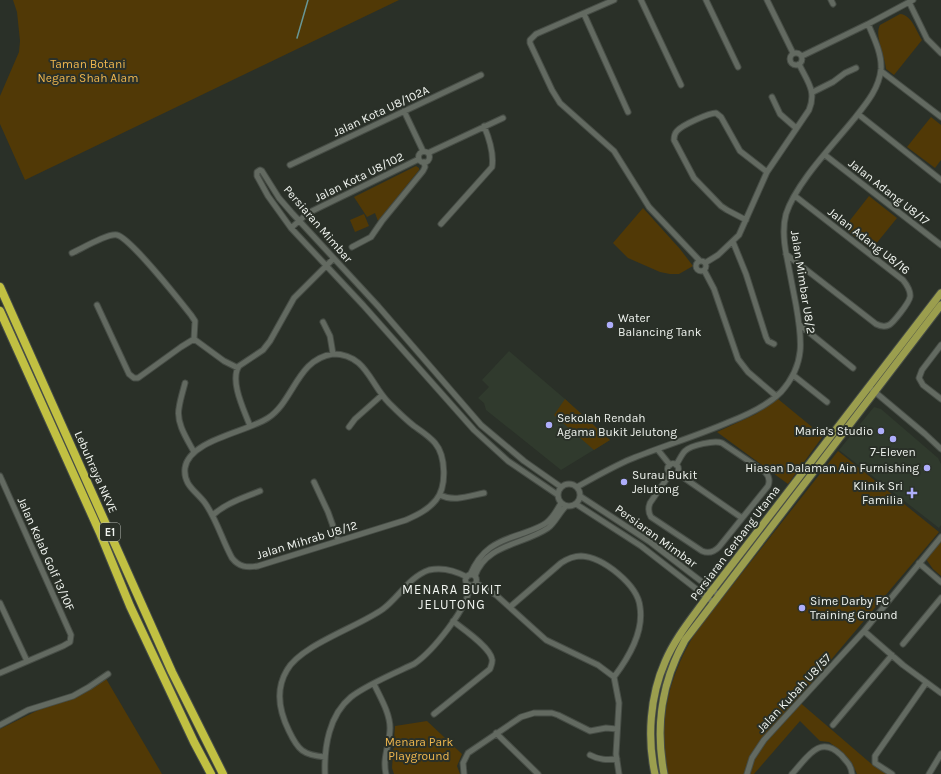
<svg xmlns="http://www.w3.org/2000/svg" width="941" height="774" font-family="Karla,sans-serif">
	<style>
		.built { fill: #303a2d }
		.green { fill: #513906 }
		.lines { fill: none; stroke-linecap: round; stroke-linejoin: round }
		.stream { stroke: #689695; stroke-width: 1.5 }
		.minor-casing { stroke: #474d46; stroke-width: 7 }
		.major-casing { stroke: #474d46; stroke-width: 9 }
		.highway-casing { stroke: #474d46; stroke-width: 10 }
		.minor { stroke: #636a61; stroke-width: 5 }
		.major { stroke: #9b9e4e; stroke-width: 7 }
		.highway { stroke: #c1c042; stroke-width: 8 }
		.poi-dot { fill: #aeaefb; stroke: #2a3028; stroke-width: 1.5 }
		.labels { text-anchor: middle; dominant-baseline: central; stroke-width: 4; stroke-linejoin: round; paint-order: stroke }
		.shield { fill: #2a3028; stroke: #b5b9b3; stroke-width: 1 }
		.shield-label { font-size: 11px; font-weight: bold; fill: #f0f4ef }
		.park-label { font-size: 12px; fill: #f0b74e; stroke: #2a3028 }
		.street-label { font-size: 12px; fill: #f0f4ef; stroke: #2a3028 }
		.poi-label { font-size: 12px; fill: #f0f4ef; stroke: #2a3028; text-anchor: start }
		.neighbourhood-label { font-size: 13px; letter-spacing: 1px; fill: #f0f4ef; stroke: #2a3028 }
	</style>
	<rect width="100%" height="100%" fill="#2a3028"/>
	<path class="built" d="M 509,351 L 565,399 L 610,440 L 561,470 L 486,410 L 484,403 L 478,398 L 489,387 L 482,380 Z
		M 874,407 L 881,409 L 938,458 L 941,464 L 941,525 L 939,528 L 839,450 Z"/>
	<path class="green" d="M 13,0 L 399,0 L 25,180 L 0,124 L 0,96 L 19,52 L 20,41 L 17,12 Z
		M 900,14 C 912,15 916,31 922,40 L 894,75 L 886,69 C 885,56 874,36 880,25 Z
		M 931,117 L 941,125 L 941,160 L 935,168 L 907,147 Z
		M 416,166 L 419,168 L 419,170 L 378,221 L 375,213 L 367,217 L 354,197 Z
		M 869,196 L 897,218 L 871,250 L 844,228 Z
		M 643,208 L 680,249 L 693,266 L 679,274 L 670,274 L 660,272 L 628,258 L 613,243 Z
		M 364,214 L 369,226 L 355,232 L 350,220 Z
		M 565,399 L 610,440 L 594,450 L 554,415 Z
		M 778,399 L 823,436 L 788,484 L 717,432 L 756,414 Z
		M 838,451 L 939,532 L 797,700 L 875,767 L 887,774 L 857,774 L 852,763 L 841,751 L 829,742 L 820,741 L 800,721 L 754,774 L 668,774 C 657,721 669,675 697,630 Z
		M 941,540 L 941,576 L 933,569 L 926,559 Z
		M 105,677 L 162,774 L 0,774 L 0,729 Z
		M 427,721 L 462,754 L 457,766 L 460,774 L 394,774 L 392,768 L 395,726 Z"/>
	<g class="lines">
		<path class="stream" d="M 297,38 L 308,0"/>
		<g class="minor-casing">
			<path id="minor" d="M 614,0 L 536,34 L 530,40 L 530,43 L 552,90 L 560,103 L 614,151 L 649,207 L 700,261
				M 641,0 L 681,85
				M 706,0 L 738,67
				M 767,0 L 793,53
				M 831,0 L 833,4
				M 909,2 L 927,39 L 941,53
				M 584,14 L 628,112
				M790 59a6 6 0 1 1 12 0a6 6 0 1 1-12 0Z
				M 802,56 L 868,24 L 913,0
				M 881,71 L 941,117
				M 813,92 L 833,82 L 845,73 L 856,68
				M 772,97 L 780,114 L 796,128
				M 404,111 L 423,151
				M 858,114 L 941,180
				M418.5 157a5.5 5.5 0 1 1 11 0a5.5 5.5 0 1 1-11 0Z
				M 428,153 L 503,118
				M 825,155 L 941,245
				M 290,165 L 481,75
				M 746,220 L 727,210 L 721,206 L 694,178 L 674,140 C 674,137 674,134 677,131 C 682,125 709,113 716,113 L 721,117 L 740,151 L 767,172
				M 441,224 L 492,167 C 494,155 489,138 484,126
				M 291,228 L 308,213 L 419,159
				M 733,242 L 746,274 L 766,337 L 768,341 L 774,344
				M 352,247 L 371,237 L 382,221 L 423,171 L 425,167 L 424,162
				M 72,253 C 81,249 108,233 117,235 C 130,238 180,301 191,315 L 195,321 L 194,339 L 224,361 L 238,368
				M 786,254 L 876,324 C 880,326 885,327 889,325 C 893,323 909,303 910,297 C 911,291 907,285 903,280 L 795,196
				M696 266a5 5 0 1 1 10 0a5 5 0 1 1-10 0Z
				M 705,263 L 718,255 L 739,235 L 767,172 L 809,110 C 817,91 807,81 799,64
				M 704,270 L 714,289 L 738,359 L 748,372 L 776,396
				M 97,305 L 129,374 L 134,378 L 138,378 L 181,347 L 194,339
				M 323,322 L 330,336 L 333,354
				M 800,325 L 853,368
				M 941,345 L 922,370 L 919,378 L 923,385 L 941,399
				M 333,354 C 366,354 370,384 389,403 C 397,411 405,419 414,426 C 421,431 429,436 435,443 C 446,456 447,487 436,500 C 428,510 417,515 406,520 L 258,566 C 247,568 239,567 232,558 C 222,540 217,520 205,503 C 196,491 183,485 185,468 C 189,440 247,432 268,418 C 294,401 297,359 333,354 Z
				M 793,375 L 827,402
				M 185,383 C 183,391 180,400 179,408 C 176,423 187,439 194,452
				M 869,387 L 925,434 L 941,449
				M 250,426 C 245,412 229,381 239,366 L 263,350 L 270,341 L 294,298 L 333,259
				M 349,427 L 355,419 L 382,395
				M 658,450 L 670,465
				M667.5 469a5.5 5.5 0 1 1 11 0a5.5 5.5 0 1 1-11 0Z
				M 677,473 L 742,518
				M 670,474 L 650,503 C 648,508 648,512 651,517 L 702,551 C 709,554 714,552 719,547 L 768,486 C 770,481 769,476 765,472 L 722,443 C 715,440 691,445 685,451 C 681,455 679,461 676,465
				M 0,476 L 71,635 L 70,642 L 63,646 L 0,673
				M 314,482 L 328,512 L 338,540
				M558 495a11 11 0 1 1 22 0a11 11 0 1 1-22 0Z
				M 577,487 C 595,477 612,467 631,459 C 663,446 697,436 729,422 C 747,415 767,406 781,392 C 806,364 802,339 796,305 C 793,290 790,274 787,258 C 784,244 782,229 786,214 C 796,183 833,145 854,119 C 866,104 879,89 881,69 C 882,54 874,38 868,24
				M 440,495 C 454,502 469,496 484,493
				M 558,495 L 508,461 L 474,430 L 363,305 L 291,228 L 268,196 L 257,176 L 257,172 L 260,170 L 262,171 L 279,198 L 292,213 L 378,306 L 481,425 L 524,461 L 561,487
				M 580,496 L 650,542 L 719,595
				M 576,504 L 641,546 L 713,602
				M 213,515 C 226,503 243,498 260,491
				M 919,563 L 941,582
				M465.5 580a5.5 5.5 0 1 1 11 0a5.5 5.5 0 1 1-11 0Z
				M 470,575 C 481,549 496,542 521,534 C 529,531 539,528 546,523 C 553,518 557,510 561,503
				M 475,576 C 486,544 523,545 548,528 C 555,523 559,513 566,506
				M 476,583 L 496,595 L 546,640 L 598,665 L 614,677 L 619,703 L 616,754 L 619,774
				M 0,603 L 27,661
				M 510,607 L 561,563 C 567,559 573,556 581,556 C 603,557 638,585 640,607 C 644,632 629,657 614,677
				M 864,631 L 903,665 L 941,693
				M 903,644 L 941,598
				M 374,684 C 380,697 390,713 390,728 C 390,744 382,758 386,774
				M 434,714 L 490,669 C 491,666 493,662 492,659 C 490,647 463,629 453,621
				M 0,725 L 28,710 L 73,696 L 89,687 L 108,674
				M 833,725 L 892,655
				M 496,733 L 538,774
				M 590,755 C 599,760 607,760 617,759
				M 325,757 C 303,755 298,750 289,731 C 279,711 275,690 287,670 C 301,645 358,627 383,609 C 399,597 409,577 429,570 C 442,567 456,571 467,577
				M 325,774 C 324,747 329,715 351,697 C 366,685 395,673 414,664 C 432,652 469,607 470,585
				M 464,774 L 463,763 L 468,753 L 521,717 L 534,713 L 552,713 L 558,715 L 590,731 L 606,728 L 617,729
				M 747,774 L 752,758 L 764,740 L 864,631 L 941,537
				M 792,774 C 807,758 819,734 841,755 C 847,762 851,765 852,774
				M 892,774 L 875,763 L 875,756 L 926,683
				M 929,774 L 941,754"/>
		</g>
		<g class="major-casing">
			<path id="major" d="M 655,774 C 647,738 650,696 665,662 C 675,638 692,618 707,597 L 941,293
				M 664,774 C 655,726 661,683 685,640 L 941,305"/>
		</g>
		<g class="highway-casing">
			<path id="highway" d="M 0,287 L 172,672 L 223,774
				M 0,311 L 100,533 L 130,606 L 194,742 L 211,774"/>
		</g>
		<use href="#minor" class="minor"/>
		<use href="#major" class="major"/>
		<use href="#highway" class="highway"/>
	</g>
	<g class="poi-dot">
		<circle cx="610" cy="325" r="4"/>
		<circle cx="549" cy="425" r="4"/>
		<circle cx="881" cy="431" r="4"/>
		<circle cx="893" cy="439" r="4"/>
		<circle cx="927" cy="468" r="4"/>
		<circle cx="624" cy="482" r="4"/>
		<path d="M910 487h4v4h4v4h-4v4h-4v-4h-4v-4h4z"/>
		<circle cx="802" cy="608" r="4"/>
	</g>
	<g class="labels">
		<rect class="shield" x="100" y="523" width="20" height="18" rx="3"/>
		<g class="shield-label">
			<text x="110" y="532">E1</text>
		</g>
		<g class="park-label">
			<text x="88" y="64">Taman Botani<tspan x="88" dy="14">Negara Shah Alam</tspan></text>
			<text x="419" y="742">Menara Park<tspan x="419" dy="14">Playground</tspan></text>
		</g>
		<g class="street-label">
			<text transform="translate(381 111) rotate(-25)">Jalan Kota U8/102A</text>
			<text transform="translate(359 177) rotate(-26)">Jalan Kota U8/102</text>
			<text transform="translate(889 192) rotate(38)">Jalan Adang U8/17</text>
			<text transform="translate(318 224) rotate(49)">Persiaran Mimbar</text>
			<text transform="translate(869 241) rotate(38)">Jalan Adang U8/16</text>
			<text transform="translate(803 282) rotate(81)">Jalan Mimbar U8/2</text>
			<text transform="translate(96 472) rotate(66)">Lebuhraya NKVE</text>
			<text transform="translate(656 536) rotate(36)">Persiaran Mimbar</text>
			<text transform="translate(307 540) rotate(-17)">Jalan Mihrab U8/12</text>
			<text transform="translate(735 543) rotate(-53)">Persiaran Gerbang Utama</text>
			<text transform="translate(46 554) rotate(66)">Jalan Kelab Golf 13/10F</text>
			<text transform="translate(794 693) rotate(-47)">Jalan Kubah U8/57</text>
		</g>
		<g class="poi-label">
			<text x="618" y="318">Water<tspan x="618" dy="14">Balancing Tank</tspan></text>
			<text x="557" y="418">Sekolah Rendah<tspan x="557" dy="14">Agama Bukit Jelutong</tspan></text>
			<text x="873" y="431" text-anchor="end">Maria's Studio</text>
			<text x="893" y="452" text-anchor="middle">7-Eleven</text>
			<text x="919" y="468" text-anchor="end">Hiasan Dalaman Ain Furnishing</text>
			<text x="632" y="475">Surau Bukit<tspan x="632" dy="14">Jelutong</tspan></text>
			<text x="903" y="486" text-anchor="end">Klinik Sri<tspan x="903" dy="14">Familia</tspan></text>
			<text x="810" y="601">Sime Darby FC<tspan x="810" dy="14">Training Ground</tspan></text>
		</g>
		<g class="neighbourhood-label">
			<text x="452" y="589">MENARA BUKIT<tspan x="452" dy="15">JELUTONG</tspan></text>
		</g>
	</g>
</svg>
